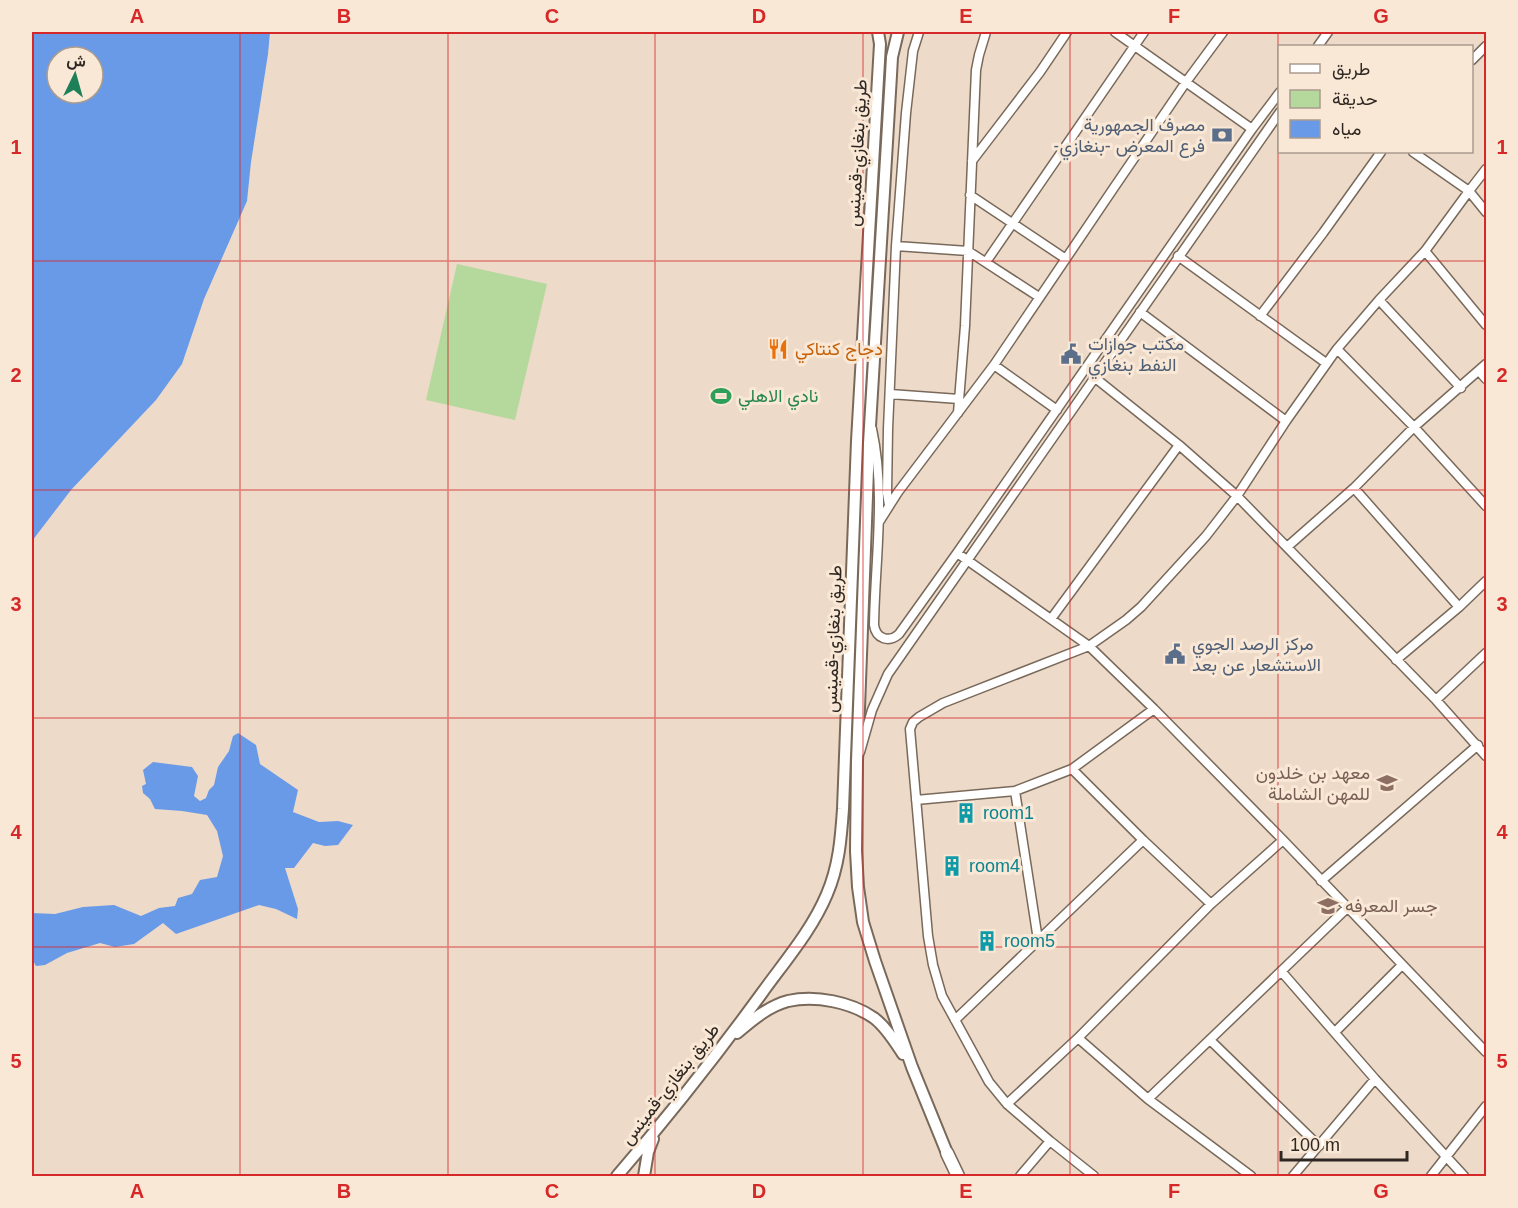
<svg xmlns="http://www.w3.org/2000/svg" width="1518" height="1208" font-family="Helvetica,Vazirmatn,sans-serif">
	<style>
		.green { fill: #b5d99c }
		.water { fill: #699ae8; fill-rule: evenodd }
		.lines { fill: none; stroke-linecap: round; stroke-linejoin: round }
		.minor-casing { stroke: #79695a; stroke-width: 11 }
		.major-casing { stroke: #79695a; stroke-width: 14 }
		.highway-casing { stroke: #79695a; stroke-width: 15 }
		.minor { stroke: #fff; stroke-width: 8 }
		.major { stroke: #fff; stroke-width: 10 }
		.highway { stroke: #fff; stroke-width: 12 }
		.grid { fill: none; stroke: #d62828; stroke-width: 1.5; stroke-opacity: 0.55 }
		.labels { text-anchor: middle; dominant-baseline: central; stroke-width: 6; stroke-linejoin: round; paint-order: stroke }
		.service-label { font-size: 18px; fill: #4e5e75; stroke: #fae8d6; text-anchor: start }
		.street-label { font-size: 18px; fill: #2f2822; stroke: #fae8d6 }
		.food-label { font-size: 18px; fill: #c56008; stroke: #fae8d6; text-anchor: start }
		.leisure-label { font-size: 18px; fill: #27864d; stroke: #fae8d6; text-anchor: start }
		.education-label { font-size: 18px; fill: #785e54; stroke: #fae8d6; text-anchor: end }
		.culture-label { font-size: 18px; fill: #0d838f; stroke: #fae8d6; text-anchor: start }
		.neatline { fill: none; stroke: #d62828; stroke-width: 2 }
		.grid-label { font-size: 20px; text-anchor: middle; font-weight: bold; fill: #d62828 }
	</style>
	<rect width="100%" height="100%" fill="#eddac9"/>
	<path class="green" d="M 457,264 L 547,284 L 515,420 L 426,400 Z"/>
	<path class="water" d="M 32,32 L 270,32 L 268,54 L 251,162 L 247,201 L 204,299 L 182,364 L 156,400 L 71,490 L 32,541 ZM 57,57 L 93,57 L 93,93 L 57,93 Z
		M 238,733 L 256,745 L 260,764 L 298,790 L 293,812 L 319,822 L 338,821 L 353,825 L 338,845 L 325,846 L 313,843 L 294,868 L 285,868 L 298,909 L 297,919 L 276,909 L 259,905 L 176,934 L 163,923 L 134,944 L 115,947 L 100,943 L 67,953 L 45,965 L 36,966 L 32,959 L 32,913 L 55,914 L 83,907 L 114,905 L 141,916 L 159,908 L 175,906 L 178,898 L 192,894 L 200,880 L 217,877 L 223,856 L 217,831 L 207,815 L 182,811 L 155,809 L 150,799 L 143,793 L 142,786 L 146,784 L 143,770 L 153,762 L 192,767 L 198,776 L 194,796 L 200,801 L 206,798 L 209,790 L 214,785 L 218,767 L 229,751 L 233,736 Z"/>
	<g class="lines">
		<g class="minor-casing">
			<path id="minor" d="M 1115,32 L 1252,129
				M 1318,46 L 1328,32
				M 1472,60 L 1486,46
				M 1413,152 L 1469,191 L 1486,212
				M 972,161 L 1040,72 L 1067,32
				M 970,195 L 1066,259
				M 896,246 L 968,251 L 1039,297
				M 1425,251 L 1486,325
				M 1178,256 L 1326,363
				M 986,262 L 1144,32
				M 1379,300 L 1461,388
				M 1140,312 L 1286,421
				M 1260,316 L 1323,233 L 1381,152
				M 1337,349 L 1414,427 L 1486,506
				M 994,365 L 1057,410
				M 1479,371 L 1486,379
				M 1094,377 L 1179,445 L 1237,496 L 1436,700 L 1486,756
				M 890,394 L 959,399
				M 958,413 L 965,326 L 976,70 L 979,55 L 986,32
				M 872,429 C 886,494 875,560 874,625 C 876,639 889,643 899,634 L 957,553 L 1252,129 L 1280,92
				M 1354,488 L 1459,607
				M 889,505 L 887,493 L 888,429 L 896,246 L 906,113 L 913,51 L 919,32
				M 879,522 L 898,492 L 994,365 L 1111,192 L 1186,82 L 1223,32
				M 1287,547 L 1354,488 L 1414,427 L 1486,364
				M 957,553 L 1089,646 L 1154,709 L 1283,840 L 1486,1052
				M 1051,619 L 1179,445
				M 1396,660 L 1459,607 L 1486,581
				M 1436,700 L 1486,653
				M 860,752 L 872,710 L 888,674 L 1280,112
				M 1072,769 L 1143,840 L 1211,904
				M 1015,791 L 1038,940
				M 916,800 L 1015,791 L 1072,769 L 1154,709
				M 1321,881 L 1478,745
				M 1281,971 L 1375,1079 L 1464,1176
				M 955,1020 L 1143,840
				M 1335,1032 L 1402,965
				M 1078,1038 L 1148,1099 L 1251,1176
				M 1210,1040 L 1319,1146
				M 1148,1099 L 1347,908
				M 1007,1104 L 1078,1038 L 1211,904 L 1283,840
				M 1020,1176 L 1050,1141
				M 1094,1176 L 1050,1141 L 1007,1104 L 989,1082 L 942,996 L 933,965 L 928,936 L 910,729 L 913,722 L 919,717 L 943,703 L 1089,646 L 1126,620 L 1141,607 L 1206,536 L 1237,496 L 1286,421 L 1337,349 L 1379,300 L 1425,251 L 1469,191 L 1486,169
				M 1293,1176 L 1375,1079
				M 1431,1176 L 1486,1106"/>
		</g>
		<g class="major-casing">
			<path id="major" d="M 898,32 L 892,57 L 891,75 L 869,443 L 857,761 L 856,851 L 858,887 L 863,922 L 875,961 L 912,1067 L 947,1153
				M 737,1033 C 752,1020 769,1006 788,1001 C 816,995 851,1002 874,1018 C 886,1027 895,1042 903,1054
				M 617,1176 C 668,1117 716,1056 762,993 C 785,961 812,930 827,894 C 839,866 841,838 843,809 L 857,441 L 880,44 L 878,32
				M 644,1176 L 648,1152 L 653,1139"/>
		</g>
		<g class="highway-casing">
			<path id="highway" d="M 947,1153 L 958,1176"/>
		</g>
		<use href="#minor" class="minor"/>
		<use href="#major" class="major"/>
		<use href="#highway" class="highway"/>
	</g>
	<path class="grid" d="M 240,32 L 240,1176M 448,32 L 448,1176M 655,32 L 655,1176M 863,32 L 863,1176M 1070,32 L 1070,1176M 1278,32 L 1278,1176M 32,261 L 1486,261M 32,490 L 1486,490M 32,718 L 1486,718M 32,947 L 1486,947"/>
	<defs>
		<g id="bank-bare" transform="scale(1.62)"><path d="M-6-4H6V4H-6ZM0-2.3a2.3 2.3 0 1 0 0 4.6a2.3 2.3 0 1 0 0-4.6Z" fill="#5c6f8a" stroke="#fae8d6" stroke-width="2.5" paint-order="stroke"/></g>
		<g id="restaurant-bare" transform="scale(1.62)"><path d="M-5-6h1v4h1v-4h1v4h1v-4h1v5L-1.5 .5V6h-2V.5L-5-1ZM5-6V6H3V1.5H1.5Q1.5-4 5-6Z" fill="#e8710a" stroke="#fae8d6" stroke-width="2.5" paint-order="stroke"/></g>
		<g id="civic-bare" transform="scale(1.62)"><path d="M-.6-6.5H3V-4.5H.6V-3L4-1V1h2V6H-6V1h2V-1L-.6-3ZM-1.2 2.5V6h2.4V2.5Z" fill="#5c6f8a" stroke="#fae8d6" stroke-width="2.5" paint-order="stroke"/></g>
		<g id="stadium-bare" transform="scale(1.62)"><path d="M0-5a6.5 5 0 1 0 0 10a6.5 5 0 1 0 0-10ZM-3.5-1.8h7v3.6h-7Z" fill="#2e9e5b" stroke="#fae8d6" stroke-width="2.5" paint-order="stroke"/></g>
		<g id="school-bare" transform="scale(1.62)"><path d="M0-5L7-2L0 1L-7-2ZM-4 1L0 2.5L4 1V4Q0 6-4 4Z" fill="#8d6e63" stroke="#fae8d6" stroke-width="2.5" paint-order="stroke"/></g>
		<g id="building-bare" transform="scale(1.62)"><path d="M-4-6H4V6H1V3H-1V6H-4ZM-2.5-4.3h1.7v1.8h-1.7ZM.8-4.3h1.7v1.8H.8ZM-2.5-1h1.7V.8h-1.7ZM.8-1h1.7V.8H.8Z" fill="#0f9aa8" stroke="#fae8d6" stroke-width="2.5" paint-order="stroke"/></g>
	</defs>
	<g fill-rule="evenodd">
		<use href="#bank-bare" x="1222" y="135"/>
		<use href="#restaurant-bare" x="778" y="349"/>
		<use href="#civic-bare" x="1071" y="354"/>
		<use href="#stadium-bare" x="721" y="396"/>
		<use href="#civic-bare" x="1175" y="654"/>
		<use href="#school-bare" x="1387" y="783"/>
		<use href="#building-bare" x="966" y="813"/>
		<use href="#building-bare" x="952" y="866"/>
		<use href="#school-bare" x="1328" y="906"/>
		<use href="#building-bare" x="987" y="941"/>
	</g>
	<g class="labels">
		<g class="service-label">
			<text x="1205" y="125" text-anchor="end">مصرف الجمهورية<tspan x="1205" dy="21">-فرع المعرض -بنغازي</tspan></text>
			<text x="1088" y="344">مكتب جوازات<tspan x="1088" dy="21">النفط بنغازي</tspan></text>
			<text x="1192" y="644">مركز الرصد الجوي<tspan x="1192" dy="21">الاستشعار عن بعد</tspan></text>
		</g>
		<g class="street-label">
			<text transform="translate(857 153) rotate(-87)">طريق بنغازي-قمينس</text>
			<text transform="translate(833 639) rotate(-88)">طريق بنغازي-قمينس</text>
			<text transform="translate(670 1084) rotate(-52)">طريق بنغازي-قمينس</text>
		</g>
		<g class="food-label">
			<text x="795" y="349">دجاج كنتاكي</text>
		</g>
		<g class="leisure-label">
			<text x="738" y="396">نادي الاهلي</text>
		</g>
		<g class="education-label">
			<text x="1370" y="773">معهد بن خلدون<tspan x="1370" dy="21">للمهن الشاملة</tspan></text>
			<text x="1345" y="906" text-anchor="start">جسر المعرفه</text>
		</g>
		<g class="culture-label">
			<text x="983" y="813">room1</text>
			<text x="969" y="866">room4</text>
			<text x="1004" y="941">room5</text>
		</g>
	</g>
	<rect width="1518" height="1208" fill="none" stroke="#fae8d6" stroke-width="66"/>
	<rect x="1278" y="45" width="195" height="108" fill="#fae8d6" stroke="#a99b8e" stroke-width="1.5"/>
	<rect x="1290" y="64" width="30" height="9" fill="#ffffff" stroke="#a99b8e" stroke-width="1.5"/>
	<text x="1332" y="75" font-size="18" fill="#2f2822">طريق</text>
	<rect x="1290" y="90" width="30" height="18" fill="#b5d99c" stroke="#a99b8e" stroke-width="1.5"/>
	<text x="1332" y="105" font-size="18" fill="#2f2822">حديقة</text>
	<rect x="1290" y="120" width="30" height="18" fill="#699ae8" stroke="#a99b8e" stroke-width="1.5"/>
	<text x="1332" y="135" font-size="18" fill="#2f2822">مياه</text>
	<g transform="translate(75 75) rotate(5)"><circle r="28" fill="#fae8d6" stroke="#a99b8e" stroke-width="1.5"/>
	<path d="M0-4.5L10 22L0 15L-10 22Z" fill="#1e8059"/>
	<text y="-9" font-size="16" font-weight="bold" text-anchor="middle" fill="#2f2822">ش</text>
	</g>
	<path d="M1281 1151v9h126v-9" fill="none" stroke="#2f2822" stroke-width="3"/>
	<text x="1290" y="1151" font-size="18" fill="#2f2822" stroke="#fae8d6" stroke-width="4.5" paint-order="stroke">100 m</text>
	<rect x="33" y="33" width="1452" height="1142" class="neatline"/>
	<g class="grid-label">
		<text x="137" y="23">A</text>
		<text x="344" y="23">B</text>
		<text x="552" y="23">C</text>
		<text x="759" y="23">D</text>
		<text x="966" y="23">E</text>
		<text x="1174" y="23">F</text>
		<text x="1381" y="23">G</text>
		<text x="16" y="154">1</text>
		<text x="1502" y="154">1</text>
		<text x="16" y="382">2</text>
		<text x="1502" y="382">2</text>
		<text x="16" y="611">3</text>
		<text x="1502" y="611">3</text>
		<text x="16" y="839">4</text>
		<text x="1502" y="839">4</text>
		<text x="16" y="1068">5</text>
		<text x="1502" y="1068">5</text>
		<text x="137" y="1198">A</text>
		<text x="344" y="1198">B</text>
		<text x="552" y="1198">C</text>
		<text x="759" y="1198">D</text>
		<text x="966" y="1198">E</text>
		<text x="1174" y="1198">F</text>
		<text x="1381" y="1198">G</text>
	</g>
</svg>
